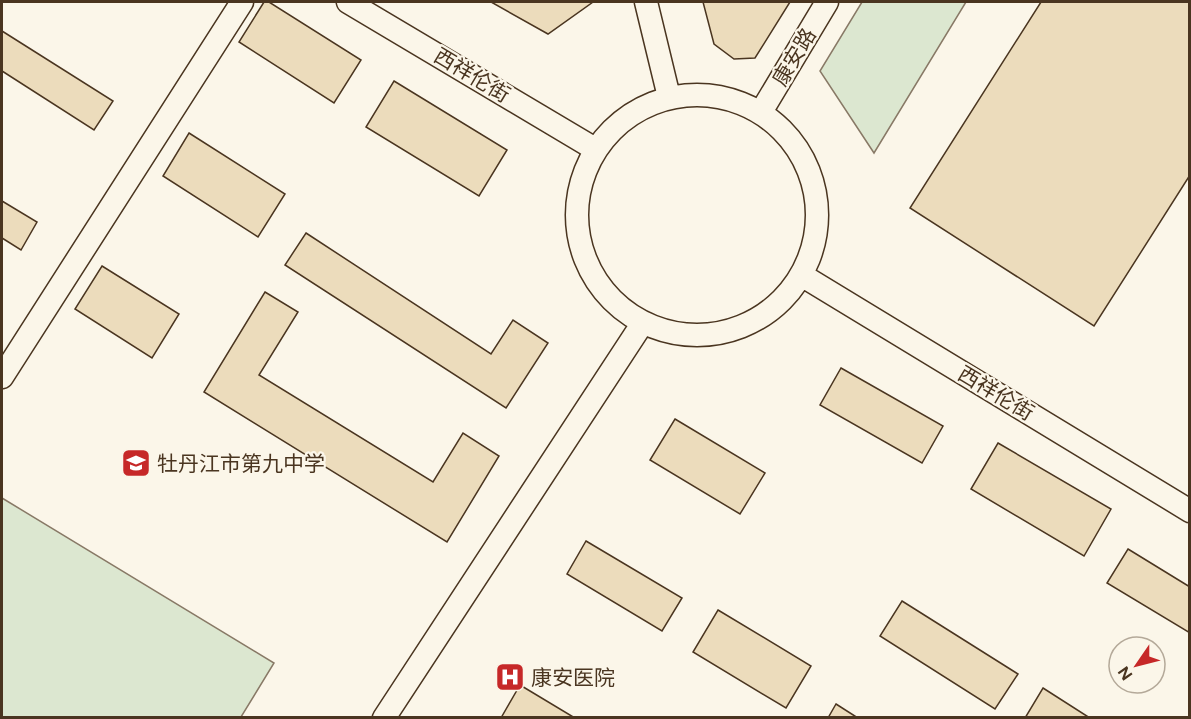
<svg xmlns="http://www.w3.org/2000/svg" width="1191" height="719" font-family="Figtree,'Noto Sans SC',sans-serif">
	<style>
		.green { fill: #dce7d0; stroke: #887966; stroke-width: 1.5 }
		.building { fill: #ecdcbc; stroke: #4a3520; stroke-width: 1.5 }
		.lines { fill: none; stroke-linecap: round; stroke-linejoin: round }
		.minor-casing { stroke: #4a3520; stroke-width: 25 }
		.minor { stroke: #fbf6e9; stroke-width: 22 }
		.labels { text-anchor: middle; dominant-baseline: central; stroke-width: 4.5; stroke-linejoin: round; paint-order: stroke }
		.street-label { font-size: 21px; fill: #4a3520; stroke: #fbf6e9 }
		.poi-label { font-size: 21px; fill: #4a3520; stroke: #fbf6e9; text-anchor: start }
	</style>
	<rect width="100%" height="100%" fill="#fbf6e9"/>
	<path class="green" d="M 862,2 L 966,2 L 874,153 L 820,71 Z
		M 2,498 L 274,663 L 241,717 L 2,717 Z"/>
	<path class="building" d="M 264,2 L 269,2 L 361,60 L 334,103 L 239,42 Z
		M 491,2 L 593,2 L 548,34 Z
		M 703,2 L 790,2 L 755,58 L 734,59 L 714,44 Z
		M 1041,2 L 1190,2 L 1190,175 L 1094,326 L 910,208 Z
		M 2,31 L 113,101 L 94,130 L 2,71 Z
		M 394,81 L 507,150 L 479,196 L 366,127 Z
		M 189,133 L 285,194 L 258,237 L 163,176 Z
		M 2,201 L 37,222 L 21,250 L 2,238 Z
		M 306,233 L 491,354 L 513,320 L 548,343 L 506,408 L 285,265 Z
		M 102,266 L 179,314 L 152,358 L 75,309 Z
		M 265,292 L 298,312 L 259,375 L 433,482 L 463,433 L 499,456 L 447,542 L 204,392 Z
		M 841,368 L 943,426 L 922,463 L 820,405 Z
		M 675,419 L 765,473 L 740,514 L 650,460 Z
		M 998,443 L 1111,509 L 1084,556 L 971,489 Z
		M 586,541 L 682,598 L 662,631 L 567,574 Z
		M 1128,549 L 1190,587 L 1190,633 L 1107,583 Z
		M 902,601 L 1018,674 L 995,709 L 880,636 Z
		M 718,610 L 811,666 L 786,708 L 693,652 Z
		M 520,685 L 575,718 L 501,718 Z
		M 1043,688 L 1090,718 L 1025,718 Z
		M 836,704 L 858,718 L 828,718 Z"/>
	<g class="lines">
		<g class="minor-casing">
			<path id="minor" d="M 348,2 L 595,149
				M 646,2 L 669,97
				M577 215a120 120 0 1 1 240 0a120 120 0 1 1-240 0Z
				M 761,112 L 827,2
				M 803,276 L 1190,511
				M 2,377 L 242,2
				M 384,718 L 642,324"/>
		</g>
		<use href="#minor" class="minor"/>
	</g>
	<defs>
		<g id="school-square" transform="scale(1.5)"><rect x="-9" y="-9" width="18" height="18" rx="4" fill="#c62828" stroke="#fbf6e9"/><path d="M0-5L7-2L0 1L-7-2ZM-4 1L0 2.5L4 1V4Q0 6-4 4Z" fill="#fff"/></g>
		<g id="hospital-square" transform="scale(1.5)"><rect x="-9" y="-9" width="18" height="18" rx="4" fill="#c62828" stroke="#fbf6e9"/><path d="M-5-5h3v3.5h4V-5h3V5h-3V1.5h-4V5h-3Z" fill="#fff"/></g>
	</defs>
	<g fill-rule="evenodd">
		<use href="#school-square" x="136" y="463"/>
		<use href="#hospital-square" x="510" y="677"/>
	</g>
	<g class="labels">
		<g class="street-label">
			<text transform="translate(794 57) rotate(-59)">康安路</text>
			<text transform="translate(472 75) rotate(31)">西祥伦街</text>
			<text transform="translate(996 393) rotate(31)">西祥伦街</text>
		</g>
		<g class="poi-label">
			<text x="157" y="463">牡丹江市第九中学</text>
			<text x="531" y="677">康安医院</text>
		</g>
	</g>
	<rect width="1191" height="719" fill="none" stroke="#4a3520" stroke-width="6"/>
	<g transform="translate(1137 665) rotate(235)"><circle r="28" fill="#fbf6e9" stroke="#b4a999" stroke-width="1.5"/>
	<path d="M0-4.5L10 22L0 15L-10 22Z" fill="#c62828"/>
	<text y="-9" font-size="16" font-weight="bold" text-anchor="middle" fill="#4a3520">N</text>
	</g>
</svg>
